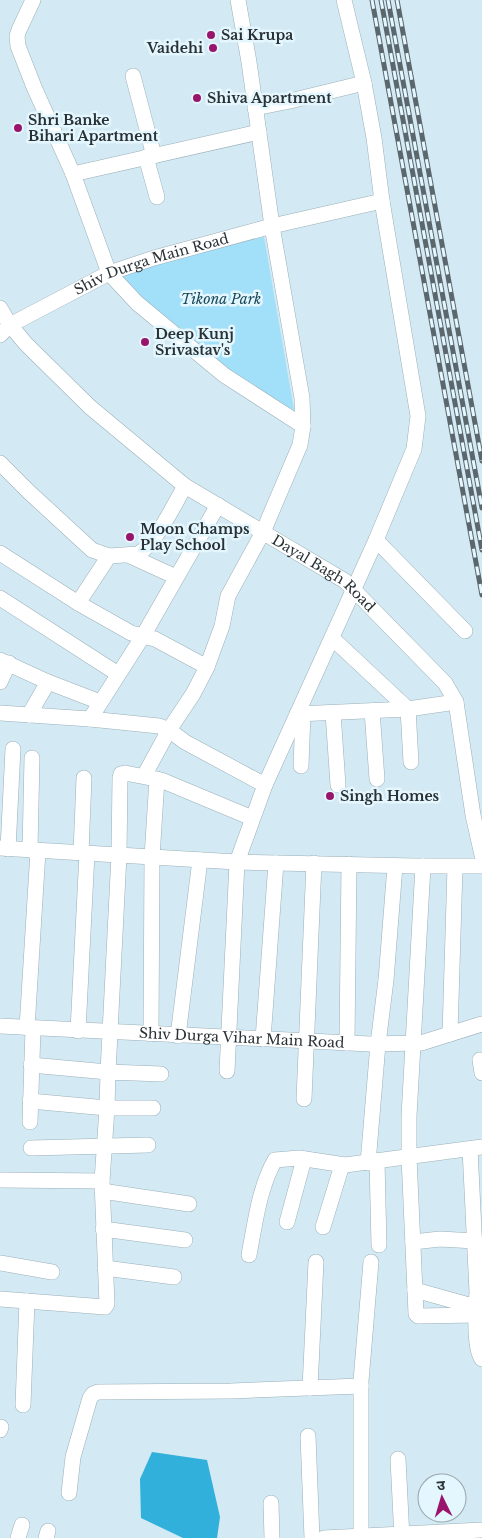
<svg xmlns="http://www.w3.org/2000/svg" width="482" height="1538" font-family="'Libre Baskerville','Noto Sans Devanagari',serif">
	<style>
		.green { fill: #a2dff8 }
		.forest { fill: #30b0da }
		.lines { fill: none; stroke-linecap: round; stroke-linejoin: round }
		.minor-casing { stroke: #9bb0b9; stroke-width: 16 }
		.minor { stroke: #fff; stroke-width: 15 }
		.rail-casing { stroke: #5b676d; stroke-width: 5 }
		.rail { stroke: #e4f6fe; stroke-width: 3; stroke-dasharray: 9; stroke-linecap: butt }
		.poi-dot { fill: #98156b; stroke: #e4f6fe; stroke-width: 2 }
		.labels { text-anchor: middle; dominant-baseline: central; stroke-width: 5; stroke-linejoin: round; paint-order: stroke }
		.poi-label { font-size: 14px; font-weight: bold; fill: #293135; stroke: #e4f6fe; text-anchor: start }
		.street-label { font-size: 14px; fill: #293135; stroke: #e4f6fe }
		.park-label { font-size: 14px; font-style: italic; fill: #184a5c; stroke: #e4f6fe }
	</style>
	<rect width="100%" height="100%" fill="#d3e9f3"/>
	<path class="green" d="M 264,237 L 294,410 L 227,374 L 113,274 L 193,249 Z"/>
	<path class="forest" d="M 152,1452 L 207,1460 L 220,1517 L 217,1538 L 183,1538 L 141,1518 L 140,1479 Z"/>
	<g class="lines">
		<g class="minor-casing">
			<g id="minor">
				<path d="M 33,0 L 19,30 L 17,36 L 18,46 L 34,87 L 73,174 L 109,273 L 137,303 L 224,375 L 303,426"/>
				<path d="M 133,76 L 154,156"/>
				<path d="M 255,108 L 290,101 L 364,83"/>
				<path d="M 146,157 L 157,197"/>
				<path d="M 73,174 L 259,132"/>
				<path id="s1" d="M 0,308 L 10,325 L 26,344 L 90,407 L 185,486 L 345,581 L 445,683 L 456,702 L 473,815 L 482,855"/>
				<path id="s2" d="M 0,335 L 10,325 L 109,273 L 154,258 L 272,226 L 382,201"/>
				<path d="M 0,463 L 29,492 L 92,550 L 109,556 L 138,554 C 155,545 175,503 185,486"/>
				<path d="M 376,540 L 465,631"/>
				<path d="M 0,553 L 78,603 L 131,633 L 155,639 L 207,667"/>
				<path d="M 128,555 L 176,577"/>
				<path d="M 0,598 L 118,674"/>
				<path d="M 78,603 L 109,556"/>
				<path d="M 332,638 L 408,709 L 411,762"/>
				<path d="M 0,660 L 48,682 L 100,702"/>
				<path d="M 0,682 L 9,663"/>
				<path d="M 372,711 L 377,779"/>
				<path d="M 0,713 L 90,719 L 159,726 L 169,730 L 185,742 L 265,785"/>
				<path d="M 333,713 L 338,785"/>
				<path d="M 297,714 L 408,709 L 456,702"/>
				<path d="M 29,715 L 48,682"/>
				<path d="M 90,719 L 143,636 L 218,505"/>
				<path d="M 301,766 L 303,714"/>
				<path d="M 144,776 L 169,730 L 193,694 L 207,667 L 222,626 L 228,596 L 263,532 L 300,445 L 303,426 L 302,398 L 272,226 L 249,62 L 238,0"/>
				<path d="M 0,848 L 237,862 L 415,866 L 482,866"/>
				<path d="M 8,849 L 13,749"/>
				<path d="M 30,850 L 32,758"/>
				<path d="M 81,853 L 84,778"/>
				<path d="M 423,866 L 409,1116 L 409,1157 L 416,1314 L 418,1316 L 476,1315"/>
				<path id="s3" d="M 0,1026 L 370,1044 L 421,1043 L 482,1024"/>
				<path d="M 27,1028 L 38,851"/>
				<path d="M 78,1031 L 87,853"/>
				<path d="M 151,1034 L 152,857 L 157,779"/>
				<path d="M 450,1034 L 455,867"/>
				<path d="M 178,1036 L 200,860"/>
				<path d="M 263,1039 L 276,863"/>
				<path d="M 347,1043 L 349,864"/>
				<path d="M 480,1060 L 482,1073"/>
				<path d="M 31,1065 L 108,1072 L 119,855 L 120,778 L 121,774 L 125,773 L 161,780 L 252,818"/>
				<path d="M 227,1071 L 237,862 L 265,785 L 376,540 L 414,449 L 418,416 L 382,201 L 374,138 L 364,83 L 344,0"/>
				<path d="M 304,1099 L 314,863"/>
				<path d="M 30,1101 L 107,1108 L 153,1108"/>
				<path d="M 30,1122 L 33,1029"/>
				<path d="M 31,1148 L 148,1145"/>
				<path d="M 470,1149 L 477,1292 C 476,1306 473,1349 482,1359"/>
				<path d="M 377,1161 L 379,1245"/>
				<path d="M 368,1163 L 378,1044 L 386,980 L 395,866"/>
				<path d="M 0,1180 L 102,1181"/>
				<path d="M 102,1191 L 189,1204"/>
				<path d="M 287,1222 L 304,1159"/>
				<path d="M 323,1227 L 342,1165"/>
				<path d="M 103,1229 L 185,1240"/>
				<path d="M 413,1242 L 440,1239 L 475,1241"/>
				<path d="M 249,1255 C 255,1224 259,1188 275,1160 L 299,1158 L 345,1165 L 482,1147"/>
				<path d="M 0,1263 L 52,1272"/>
				<path d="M 105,1268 L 174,1277"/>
				<path d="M 415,1290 L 476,1307"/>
				<path d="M 0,1299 L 105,1307 L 107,1304 L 102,1181 L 107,1108 L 108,1072 L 161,1074"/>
				<path d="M 310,1388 L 316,1262"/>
				<path d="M 23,1405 L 27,1301"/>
				<path d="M 0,1430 L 1,1427"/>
				<path d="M 308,1436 L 312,1538"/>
				<path d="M 398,1459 L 402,1538"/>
				<path d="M 69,1493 L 73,1457 L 90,1398 L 93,1394 L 98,1392 L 231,1391 L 361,1386"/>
				<path d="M 271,1503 L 272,1538"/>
				<path d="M 18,1538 L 22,1525"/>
				<path d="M 46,1538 L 48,1531"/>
				<path d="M 324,1538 L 482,1530"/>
				<path d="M 361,1538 L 361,1381 L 371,1262"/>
			</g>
		</g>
		<use href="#minor" class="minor"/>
		<g class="rail-casing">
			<path id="rail" d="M 372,0 L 482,595
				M 381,0 L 482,550
				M 388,0 L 482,508
				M 397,0 L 482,461"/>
		</g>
		<use href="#rail" class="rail"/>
	</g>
	<g class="poi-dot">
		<circle cx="211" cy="35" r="5"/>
		<circle cx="213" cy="48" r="5"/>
		<circle cx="197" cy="98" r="5"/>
		<circle cx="18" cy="128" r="5"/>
		<circle cx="145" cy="342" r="5"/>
		<circle cx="130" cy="537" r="5"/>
		<circle cx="330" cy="796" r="5"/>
	</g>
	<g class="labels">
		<g class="poi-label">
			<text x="221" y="35">Sai Krupa</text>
			<text x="203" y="48" text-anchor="end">Vaidehi</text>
			<text x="207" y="98">Shiva Apartment</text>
			<text x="28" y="120">Shri Banke<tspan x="28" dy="16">Bihari Apartment</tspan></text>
			<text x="155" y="334">Deep Kunj<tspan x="155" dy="16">Srivastav's</tspan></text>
			<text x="140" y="529">Moon Champs<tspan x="140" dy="16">Play School</tspan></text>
			<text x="340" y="796">Singh Homes</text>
		</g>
		<g class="street-label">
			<text stroke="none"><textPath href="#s2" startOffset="169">Shiv Durga Main Road</textPath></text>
			<text stroke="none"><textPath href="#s1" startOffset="422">Dayal Bagh Road</textPath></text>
			<text stroke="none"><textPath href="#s3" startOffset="242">Shiv Durga Vihar Main Road</textPath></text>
		</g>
		<g class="park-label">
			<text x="221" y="299">Tikona Park</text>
		</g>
	</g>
	<g transform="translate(442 1498) rotate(355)"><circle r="24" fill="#e4f6fe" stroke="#99a7ae"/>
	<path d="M0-4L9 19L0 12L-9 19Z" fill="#98156b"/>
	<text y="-8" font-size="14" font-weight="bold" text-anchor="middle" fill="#293135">उ</text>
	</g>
</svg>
